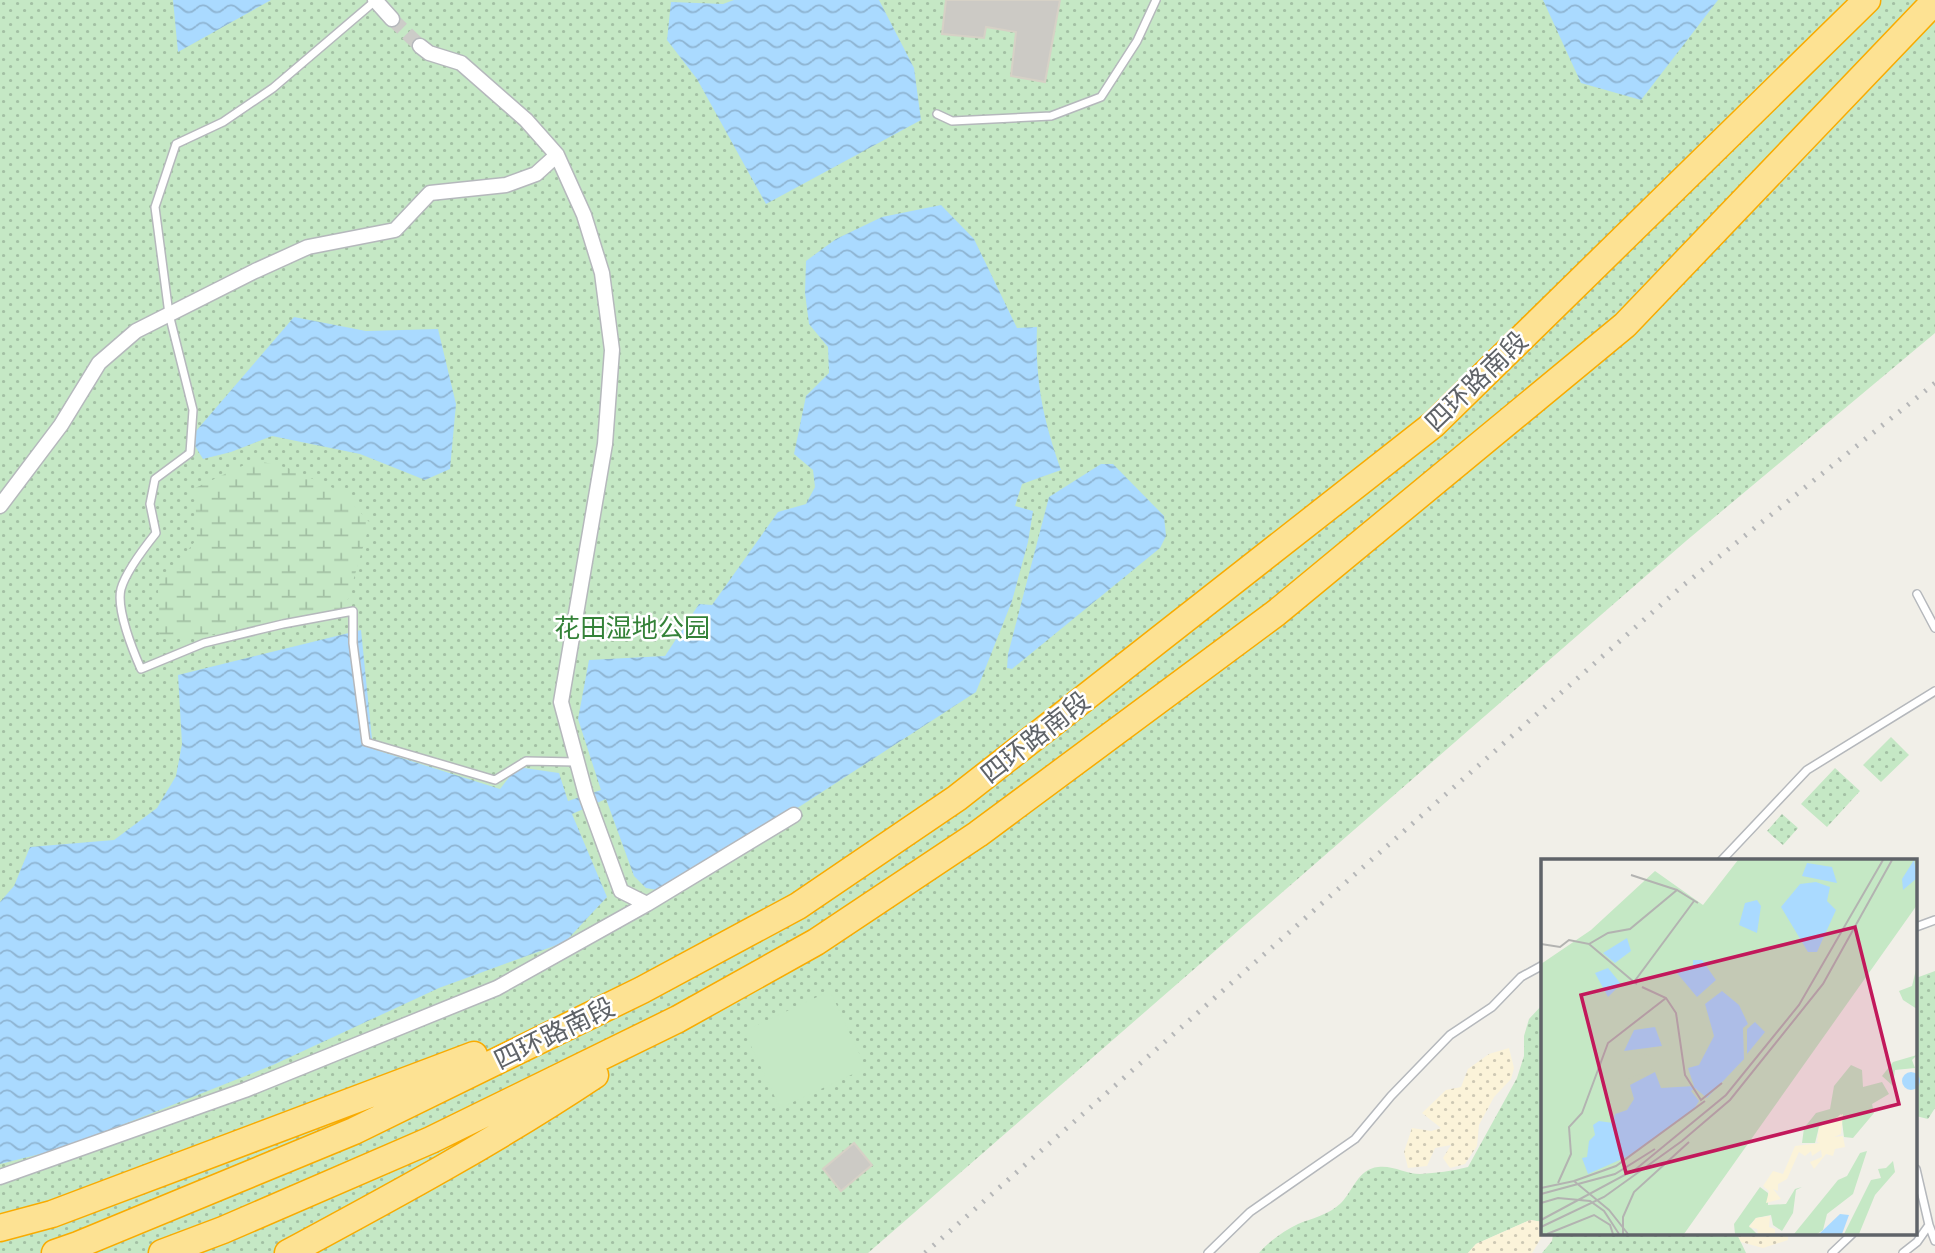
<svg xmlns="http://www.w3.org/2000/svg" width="1935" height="1253" font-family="'Titillium Web','Noto Sans SC',sans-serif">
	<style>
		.grass { fill: url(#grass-dots) }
		.wetland { fill: url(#wetland-marsh) }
		.sand { fill: url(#sand-dots) }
		.pitch { fill: #c5e8c5 }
		.water { fill: url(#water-waves) }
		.building { fill: #cccac5; stroke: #d6d1c6; stroke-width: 2 }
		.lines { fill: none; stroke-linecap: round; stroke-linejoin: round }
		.minor-tunnel { stroke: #ccccc8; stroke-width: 14; stroke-dasharray: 14 7; stroke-linecap: butt }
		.service-casing { stroke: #b5b8bc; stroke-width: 10 }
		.minor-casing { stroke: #b5b8bc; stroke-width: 17 }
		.motorway-casing { stroke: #f9ab00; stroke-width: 29 }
		.service { stroke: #fff; stroke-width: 7 }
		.minor { stroke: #fff; stroke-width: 14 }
		.motorway { stroke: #fde293; stroke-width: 26 }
		.rail { stroke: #b6b7b8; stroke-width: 5; stroke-dasharray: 2 9; stroke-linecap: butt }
		.labels { text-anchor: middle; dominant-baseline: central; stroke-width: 5; stroke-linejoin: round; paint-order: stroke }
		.street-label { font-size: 26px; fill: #5f6368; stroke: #fff }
		.park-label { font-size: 26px; fill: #348238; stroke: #fff }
		.inset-road { fill: none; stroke: #b3b3b1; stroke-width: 2 }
		.view { fill: #c2185b; fill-opacity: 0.15; stroke: #c2185b; stroke-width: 3.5 }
		.inset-edge { fill: none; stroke: #5f6368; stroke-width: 3.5 }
	</style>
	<defs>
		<pattern id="grass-dots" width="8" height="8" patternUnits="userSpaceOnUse" patternTransform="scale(1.75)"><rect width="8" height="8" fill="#c5e8c5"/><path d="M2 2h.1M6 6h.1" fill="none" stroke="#a3c0a4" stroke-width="1.8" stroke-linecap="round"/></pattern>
		<pattern id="wetland-marsh" width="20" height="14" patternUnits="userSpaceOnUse" patternTransform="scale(1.75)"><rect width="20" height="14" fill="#c5e8c5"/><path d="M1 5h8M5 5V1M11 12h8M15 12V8" fill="none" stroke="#a3c0a4"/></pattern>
		<pattern id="sand-dots" width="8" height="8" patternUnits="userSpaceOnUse" patternTransform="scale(1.75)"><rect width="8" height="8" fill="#fbf3d9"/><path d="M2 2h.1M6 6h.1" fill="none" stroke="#cec8b4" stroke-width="1.8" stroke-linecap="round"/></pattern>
		<pattern id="water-waves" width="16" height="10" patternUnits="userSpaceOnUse" patternTransform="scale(1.75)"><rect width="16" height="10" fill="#aadaff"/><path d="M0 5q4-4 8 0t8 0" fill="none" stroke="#8eb4d2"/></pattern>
	</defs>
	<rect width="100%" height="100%" fill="#f1efe8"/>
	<path class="grass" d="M 0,0 L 1935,0 L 1935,333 L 1686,541 L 868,1253 L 0,1253 Z
		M 1891,737 L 1909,755 L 1881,782 L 1863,765 Z
		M 1835,768 L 1860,791 L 1827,827 L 1801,804 Z
		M 1782,814 L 1798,828 L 1783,845 L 1767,831 Z
		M 1935,971 L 1935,1108 L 1928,1119 L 1916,1116 L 1916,978 Z
		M 1543,1004 L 1543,1222 L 1530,1220 L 1476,1244 L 1468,1253 L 1259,1253 C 1269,1241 1284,1231 1298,1224 C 1312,1218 1329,1215 1341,1203 C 1353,1191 1358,1169 1378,1167 C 1393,1165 1406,1174 1420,1174 C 1436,1173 1452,1171 1468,1167 L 1517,1078 L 1524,1056 L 1524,1036 L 1529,1019 Z
		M 1553,1234 L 1737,1234 L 1746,1253 L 1542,1253 L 1552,1241 Z"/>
	<path class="wetland" d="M 255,460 L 288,468 L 342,492 L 370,523 L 345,609 L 193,638 L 159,635 L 158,586 L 197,539 L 195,488 Z"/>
	<path class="sand" d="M 1509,1048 L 1514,1068 L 1511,1079 L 1494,1097 L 1479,1125 L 1477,1146 L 1465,1164 L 1450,1168 L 1443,1158 L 1451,1145 L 1435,1148 L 1427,1166 L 1408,1168 L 1404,1152 L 1412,1128 L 1431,1131 L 1441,1128 L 1422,1113 L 1446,1090 L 1461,1087 L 1468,1069 L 1489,1054 Z
		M 1530,1220 L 1543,1222 L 1541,1238 L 1532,1253 L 1468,1253 L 1476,1244 Z
		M 1737,1234 L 1788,1234 L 1788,1240 L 1763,1248 L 1741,1242 Z"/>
	<path class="pitch" d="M 830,991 L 866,1068 L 780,1108 L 744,1031 Z"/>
	<path class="water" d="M 173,0 L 271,0 L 178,52 Z
		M 734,0 L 879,0 L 914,68 L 921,120 L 766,204 L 697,79 L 667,40 L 671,2 L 723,4 Z
		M 1543,0 L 1718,0 L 1641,100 L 1581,83 Z
		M 941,205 L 974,239 L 1017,328 L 1037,327 C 1035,381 1043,419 1061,470 L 1022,484 L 1015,506 L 1033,511 L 1028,542 L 1012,601 L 976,692 L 668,892 L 646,888 L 634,876 L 606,799 L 572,814 L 607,897 L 565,942 L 439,988 L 273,1065 L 64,1148 L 0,1164 L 0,902 L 14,886 L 30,847 L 114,840 L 157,808 L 176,776 L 182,744 L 178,675 L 361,630 L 373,749 L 500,789 L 517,767 L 559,773 L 568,801 L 601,790 L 578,719 L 589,660 L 665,656 L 699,604 L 712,605 L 778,512 L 806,504 L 815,487 L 813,470 L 794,454 L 806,396 L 829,373 L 828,347 L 809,324 L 805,293 L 806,261 L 836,239 L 882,217 Z
		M 294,317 L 366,331 L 438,329 L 456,404 L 450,469 L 425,480 L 360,454 L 272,436 L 231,452 L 203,459 L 190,438 Z
		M 1101,464 L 1113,464 L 1164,516 L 1166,536 L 1160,548 L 1012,669 L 1007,668 L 1008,654 L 1049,497 Z"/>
	<path class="building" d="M 946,0 L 1060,0 L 1045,82 L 1011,76 L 1016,32 L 986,27 L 984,38 L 942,34 Z
		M 854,1143 L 872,1165 L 841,1191 L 823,1169 Z"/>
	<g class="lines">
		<path class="minor-tunnel" d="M 392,19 L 420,46"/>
		<g class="service-casing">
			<path id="service" d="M 375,1 L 273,88 L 223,122 L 176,144 L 155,207 L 169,314 L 193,410 L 190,453 L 155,479 L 150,504 L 156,533 C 144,548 126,571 121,589 C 116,609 133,651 141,669 L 204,643 L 283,624 L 353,611 L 353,643 L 366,742 L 495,780 L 526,761 L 576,762
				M 937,114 L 952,121 L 1051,116 L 1101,97 L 1137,41 L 1156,0
				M 1917,594 L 1935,628
				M 1721,861 L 1807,770 L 1935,691
				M 1916,927 L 1935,920
				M 1929,1225 L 1935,1241
				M 1208,1253 L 1250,1212 L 1355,1139 L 1391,1096 L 1450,1035 L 1492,1007 L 1521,977 L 1543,965
				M 1832,1253 L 1852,1234
				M 1903,1253 L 1917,1242 L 1929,1225 L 1916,1169"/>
		</g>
		<g class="minor-casing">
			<path id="minor" d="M 375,0 L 392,19
				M 420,46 L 429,53 L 461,63 L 526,120 L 557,155 L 584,215 L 602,273 L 612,350 L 605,444 L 561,702 L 586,795 L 621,891 L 647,904 L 794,815
				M 0,506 L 61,425 L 99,363 L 136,331 L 255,271 L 308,247 L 395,230 L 430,193 L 506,185 L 536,174 L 557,155
				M 0,1177 L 245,1090 L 497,988 L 647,904"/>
		</g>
		<g class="motorway-casing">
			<path id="motorway" d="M 0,1228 L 52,1214 L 474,1055
				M 55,1253 L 78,1245 L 354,1131 L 642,990 L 798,906 L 957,798 L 1434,424 L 1867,0
				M 162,1253 L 223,1230 L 431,1140 L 678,1019 L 816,942 L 978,834 L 1276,613 L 1625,325 L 1935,1
				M 288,1253 C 392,1197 496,1141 595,1075"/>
		</g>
		<use href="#service" class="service"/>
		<use href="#minor" class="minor"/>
		<use href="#motorway" class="motorway"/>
		<path class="rail" d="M 925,1253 L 1680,588 L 1935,383"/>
	</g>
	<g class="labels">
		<g class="street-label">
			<text transform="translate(1476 381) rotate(-44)">四环路南段</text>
			<text transform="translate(1035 737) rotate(-38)">四环路南段</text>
			<text transform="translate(554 1033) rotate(-26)">四环路南段</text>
		</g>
		<g class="park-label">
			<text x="632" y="627">花田湿地公园</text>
		</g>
	</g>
	<g transform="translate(1541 859)">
		<rect width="376" height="376" fill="#f1efe8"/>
		<path d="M 197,1 L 376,1 L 376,46 L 143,375 L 0,375 L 0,105 L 50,71 L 114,12 L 162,46 ZM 376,107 L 376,150 L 362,141 L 358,132 L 371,127 ZM 376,196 L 371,201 L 374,209 L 354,211 L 352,227 L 341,217 L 352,203 ZM 310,206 L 321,211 L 322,228 L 341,223 L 348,235 L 331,245 L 333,254 L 312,279 L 303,278 L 300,255 L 288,266 L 278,268 L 274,284 L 261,284 L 263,269 L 275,254 L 289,250 L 293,227 ZM 326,292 L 312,335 L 286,355 L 282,371 L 276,375 L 253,375 L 297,321 L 306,317 L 319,294 ZM 352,302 L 354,313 L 334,336 L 318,375 L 303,375 L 330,321 L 340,319 L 337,310 L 345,309 ZM 219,328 L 227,334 L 227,346 L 245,345 L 254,330 L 261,328 L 255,331 L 252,354 L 241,372 L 232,366 L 230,356 L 215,359 L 208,367 L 216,375 L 194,375 L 193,365 Z" fill="#c5e8c5"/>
		<path d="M 93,193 L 111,197 L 111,210 L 85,221 L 85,199 Z" fill="#c5e8c5"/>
		<path d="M 302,255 L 300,275 L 293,278 L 302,277 L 304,288 L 294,290 L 292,297 L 285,295 L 273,310 L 269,303 L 281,298 L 280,291 L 271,297 L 270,292 L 264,297 L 258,293 L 246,320 L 237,325 L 237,332 L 232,330 L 240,340 L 225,344 L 228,332 L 222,327 L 232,312 L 242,315 L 254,287 L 279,284 L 276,283 L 278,268 ZM 229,357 L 228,368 L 234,370 L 234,375 L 217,375 L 216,370 L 208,368 L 215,359 Z" fill="#fbf3d9"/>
		<path d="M 373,1 L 376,19 L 362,31 L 361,20 ZM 266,4 L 291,8 L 296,24 L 261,17 ZM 275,23 L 289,28 L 286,42 L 295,51 L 276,93 L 267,93 L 240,48 L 259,25 ZM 216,41 L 220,47 L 216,74 L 198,66 L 204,44 ZM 86,79 L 90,92 L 74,104 L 62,94 ZM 152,101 L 161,101 L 175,121 L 156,138 L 135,113 L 152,107 ZM 67,109 L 80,125 L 67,138 L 54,114 ZM 181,132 L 198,146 L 207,165 L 202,169 L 203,200 L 166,239 L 154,229 L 150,232 L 158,242 L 153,250 L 90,296 L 47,315 L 41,299 L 46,298 L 48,282 L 54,276 L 52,266 L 58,262 L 72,264 L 74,255 L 86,251 L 93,240 L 89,226 L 114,213 L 120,229 L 153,227 L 147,209 L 158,206 L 173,177 L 164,145 ZM 214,163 L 224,173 L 206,195 L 206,170 ZM 114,168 L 121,187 L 83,192 L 93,171 ZM361 222a9 9 0 1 1 18 0a9 9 0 1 1-18 0ZM 299,355 L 308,356 L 301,375 L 278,375 Z" fill="#aadaff"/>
		<path class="inset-road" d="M 90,16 L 136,31M 0,85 L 19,88 L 28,81 L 48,85 L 67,74 L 89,70 L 136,31 L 157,44M 48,85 L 93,123M 96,125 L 93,123 L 153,42M 101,128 L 125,139 L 135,154 L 144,216 L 160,241 L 181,224M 33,322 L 75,307 L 164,242M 17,324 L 30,295 L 28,268 L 41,254 L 67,184 L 125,139M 0,329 L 33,322 L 68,351 L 87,375M 0,335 L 74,315 L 114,290M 0,344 L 17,339 L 49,342 L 63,352 L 78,375M 0,361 L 95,310 L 185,236 L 258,146 L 342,1M 0,368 L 63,338 L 141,282 L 189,241 L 282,125 L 351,1M 6,375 L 53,356 L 69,366 L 72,375M 82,375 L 82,358 L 93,333 L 148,283"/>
		<path class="view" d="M 314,68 L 358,245 L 85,314 L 40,136 Z"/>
		<rect width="376" height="376" class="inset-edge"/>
	</g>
</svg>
